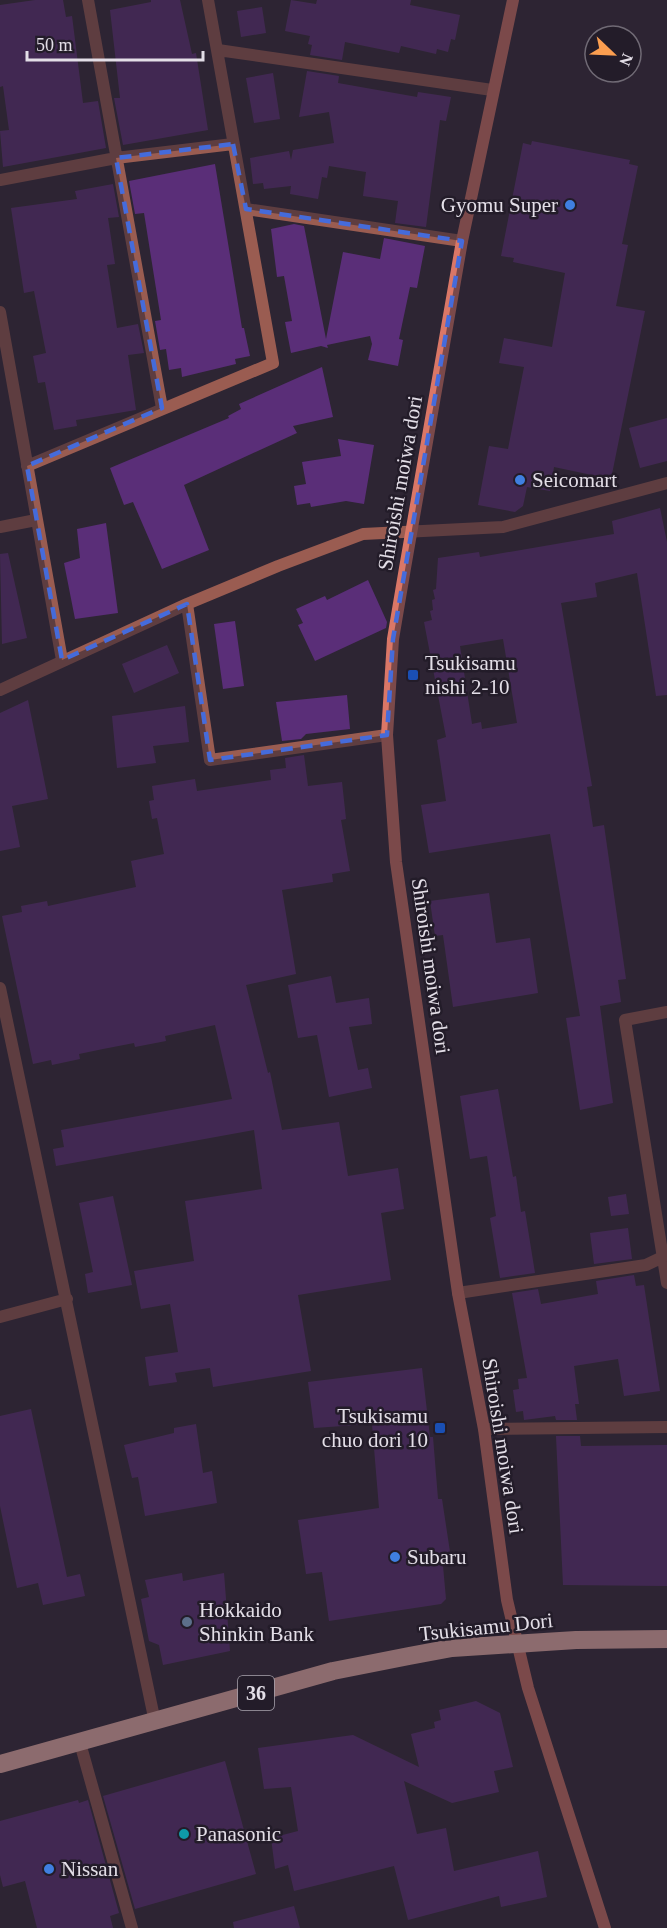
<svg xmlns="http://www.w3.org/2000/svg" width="667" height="1928" font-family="Georgia,serif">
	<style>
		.building { fill: #5a2e78; fill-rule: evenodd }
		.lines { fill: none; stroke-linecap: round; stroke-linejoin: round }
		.street { stroke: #9a5c51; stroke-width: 12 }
		.secondary { stroke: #da7767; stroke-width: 12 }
		.highway { stroke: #ffc1b5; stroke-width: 18 }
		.marked { fill: none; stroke: #456bdb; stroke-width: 4.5; stroke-dasharray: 12 8; stroke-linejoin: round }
		.shop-dot { fill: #3f7fe0; stroke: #231c29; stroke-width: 2 }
		.transit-dot { fill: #1a4fb4; stroke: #231c29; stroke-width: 2 }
		.service-dot { fill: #5c6f8a; stroke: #231c29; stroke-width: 2 }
		.culture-dot { fill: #0f9aa8; stroke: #231c29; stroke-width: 2 }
		.labels { text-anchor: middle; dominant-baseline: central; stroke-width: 5; stroke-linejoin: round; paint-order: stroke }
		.shield { fill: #231c29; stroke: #a9a4ae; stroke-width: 1.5 }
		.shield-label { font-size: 20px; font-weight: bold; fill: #e3dee7 }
		.poi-label { font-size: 21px; fill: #e3dee7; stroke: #231c29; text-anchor: start }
		.street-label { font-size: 21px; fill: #e3dee7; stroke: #231c29 }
	</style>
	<rect width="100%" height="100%" fill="#2d2533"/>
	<path class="building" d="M 35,0 L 63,0 L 66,17 L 72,16 L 83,103 L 98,101 L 106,148 L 3,167 L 0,131 L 9,130 L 3,86 L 0,87 L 0,5 Z
		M 151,0 L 180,0 L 192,54 L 196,53 L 208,130 L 123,145 L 114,98 L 120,98 L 110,10 L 151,2 Z
		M 291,0 L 316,4 L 317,0 L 411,0 L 410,5 L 460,15 L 455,40 L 451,39 L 448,52 L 437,49 L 436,54 L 401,46 L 399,53 L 345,42 L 342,60 L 310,55 L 312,45 L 308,44 L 310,36 L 285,31 Z
		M 262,7 L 266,33 L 241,37 L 237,11 Z
		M 307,71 L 339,76 L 338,83 L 417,97 L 418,92 L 451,97 L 446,121 L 440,120 L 426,227 L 395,223 L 398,201 L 363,196 L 366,172 L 329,166 L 327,178 L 322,177 L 318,199 L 290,194 L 291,186 L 264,189 L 263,183 L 253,184 L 250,158 L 289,151 L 291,160 L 293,150 L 334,143 L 329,112 L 299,117 Z
		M 273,73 L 280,119 L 254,123 L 246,78 Z
		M 532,141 L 630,160 L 629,164 L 638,166 L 622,244 L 628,245 L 616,306 L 645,311 L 611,479 L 554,467 L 550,491 L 527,487 L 523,506 L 515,512 L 478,505 L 489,446 L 508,449 L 524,367 L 499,363 L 504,338 L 552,347 L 565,273 L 513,262 L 514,258 L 501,256 L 523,143 L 531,145 Z
		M 215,164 L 242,328 L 244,328 L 250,356 L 235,359 L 236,364 L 182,377 L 181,368 L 169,370 L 166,349 L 160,350 L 155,321 L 161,320 L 144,213 L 135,214 L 129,181 Z
		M 113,184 L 119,217 L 108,218 L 115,264 L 107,265 L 117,328 L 138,324 L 144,353 L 128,355 L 136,410 L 76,420 L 77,426 L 54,430 L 45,382 L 38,383 L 33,356 L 46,353 L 34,291 L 24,293 L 11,208 L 77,199 L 75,191 Z
		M 294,224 L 304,226 L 326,339 L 343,252 L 380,259 L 384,238 L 425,246 L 417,288 L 410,287 L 399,339 L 403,340 L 398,366 L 368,360 L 372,344 L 370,336 L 327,345 L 328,348 L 321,346 L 291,353 L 285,322 L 292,321 L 284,276 L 277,277 L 271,229 Z
		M 322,367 L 333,417 L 293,426 L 297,433 L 184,485 L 209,550 L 162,569 L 133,502 L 124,505 L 110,468 L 229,418 L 228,416 L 241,409 L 239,404 Z
		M 667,418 L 667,461 L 640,468 L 629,428 Z
		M 338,439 L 374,445 L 364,504 L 346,501 L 311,507 L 310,503 L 297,505 L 294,486 L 306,484 L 302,462 L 341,456 Z
		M 660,508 L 667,542 L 667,695 L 656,696 L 637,573 L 595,583 L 597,597 L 561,603 L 592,786 L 587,787 L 593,827 L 604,825 L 626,979 L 618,980 L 621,1002 L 600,1006 L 613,1103 L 580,1110 L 566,1018 L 580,1016 L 550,834 L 429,853 L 421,805 L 446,801 L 437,740 L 446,737 L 424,622 L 432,620 L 430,611 L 433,610 L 432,600 L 435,599 L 433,590 L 436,589 L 438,558 L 479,552 L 480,557 L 614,534 L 612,521 ZM 503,639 L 517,723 L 482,729 L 481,722 L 472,724 L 460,646 Z
		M 106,523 L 118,613 L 75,619 L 64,563 L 80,558 L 77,529 Z
		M 8,553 L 27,638 L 2,644 L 0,554 Z
		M 368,580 L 387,622 L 386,628 L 315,661 L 298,625 L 303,623 L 296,609 L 325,596 L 327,600 Z
		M 235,621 L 244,686 L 223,689 L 214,624 Z
		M 167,645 L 179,673 L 134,693 L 122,664 Z
		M 347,695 L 350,729 L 306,734 L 301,739 L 282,741 L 276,702 Z
		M 28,700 L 48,799 L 12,806 L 20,847 L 0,851 L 0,713 Z
		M 185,706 L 189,742 L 153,746 L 156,763 L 117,768 L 112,716 Z
		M 304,755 L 308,786 L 342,782 L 346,819 L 341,820 L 350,871 L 332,874 L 333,882 L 282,890 L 296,974 L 246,985 L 268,1073 L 270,1072 L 282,1130 L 339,1122 L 348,1176 L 398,1168 L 404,1209 L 381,1213 L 391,1280 L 298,1295 L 311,1371 L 213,1387 L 210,1368 L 175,1373 L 177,1382 L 149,1386 L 145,1357 L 178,1352 L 170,1304 L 141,1309 L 134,1271 L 194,1261 L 185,1201 L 262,1189 L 254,1130 L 56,1166 L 53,1149 L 64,1147 L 61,1130 L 232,1099 L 215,1025 L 165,1036 L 166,1041 L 135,1047 L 134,1043 L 103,1049 L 79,1054 L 80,1059 L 52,1065 L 51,1060 L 33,1064 L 2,916 L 22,912 L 21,906 L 47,901 L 48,906 L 136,887 L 131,861 L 164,854 L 157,818 L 152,819 L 149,801 L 154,800 L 152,786 L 195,779 L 197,791 L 271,780 L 270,770 L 286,768 L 285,758 Z
		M 489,893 L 496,943 L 530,938 L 538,993 L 453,1007 L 443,935 L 435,936 L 430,901 Z
		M 331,976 L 336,1003 L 369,998 L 372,1024 L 349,1027 L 358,1070 L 368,1068 L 372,1088 L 329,1097 L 317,1035 L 298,1038 L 288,985 Z
		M 498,1089 L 513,1177 L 516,1176 L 521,1212 L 525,1211 L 535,1273 L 500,1278 L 490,1218 L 496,1216 L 487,1156 L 470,1159 L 460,1096 Z
		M 626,1194 L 629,1214 L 611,1216 L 608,1197 Z
		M 113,1196 L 132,1285 L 88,1293 L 85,1274 L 93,1272 L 79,1203 Z
		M 628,1228 L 632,1259 L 594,1264 L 590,1233 Z
		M 634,1275 L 636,1286 L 644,1285 L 660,1391 L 624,1396 L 618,1359 L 574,1366 L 579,1404 L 575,1404 L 577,1420 L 556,1420 L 555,1416 L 524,1420 L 523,1411 L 516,1412 L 513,1390 L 519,1389 L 518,1379 L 527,1378 L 512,1293 L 538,1289 L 541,1304 L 598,1294 L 596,1281 Z
		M 422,1368 L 430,1437 L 433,1437 L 438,1499 L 442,1499 L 452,1565 L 443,1566 L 446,1599 L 441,1604 L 329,1621 L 322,1572 L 306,1574 L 298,1520 L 379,1508 L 372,1424 L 314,1428 L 308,1382 Z
		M 31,1409 L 67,1577 L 80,1574 L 85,1596 L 43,1605 L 38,1583 L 17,1588 L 0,1506 L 0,1416 Z
		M 196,1424 L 203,1473 L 212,1471 L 217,1503 L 145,1516 L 138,1477 L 132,1478 L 124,1445 L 174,1433 L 174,1428 Z
		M 556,1436 L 580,1436 L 581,1446 L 667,1445 L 667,1586 L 563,1585 Z
		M 182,1573 L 183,1581 L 224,1573 L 230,1651 L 163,1665 L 159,1645 L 149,1641 L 141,1599 L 149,1597 L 145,1580 Z
		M 476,1701 L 500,1713 L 513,1767 L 494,1771 L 499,1792 L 452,1803 L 404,1781 L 417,1834 L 446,1828 L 454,1871 L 538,1851 L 547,1897 L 501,1907 L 499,1896 L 408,1920 L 394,1866 L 294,1891 L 288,1865 L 275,1869 L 271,1838 L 298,1831 L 291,1787 L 264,1789 L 258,1748 L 353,1735 L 419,1767 L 411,1734 L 435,1728 L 434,1722 L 441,1720 L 439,1710 Z
		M 225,1761 L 256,1874 L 135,1909 L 103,1796 Z
		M 78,1800 L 79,1803 L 88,1800 L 119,1913 L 110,1916 L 113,1928 L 37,1928 L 25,1881 L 3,1887 L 0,1875 L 0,1821 Z
		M 294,1906 L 300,1928 L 234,1928 L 233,1922 Z"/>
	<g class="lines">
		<path class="street" d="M 88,0 L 162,408
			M 218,50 L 492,90
			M 0,180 L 116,158 L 233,144
			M 246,209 L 462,241
			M 0,312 L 62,660
			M 27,466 L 273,363 L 208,0
			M 0,527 L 36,520
			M 187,604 L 210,760 L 387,735
			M 0,690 L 187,604 L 278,566 L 363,534 L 503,527 L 667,483
			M 0,988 L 155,1722
			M 667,1012 L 625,1020 L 667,1283
			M 458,1293 L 646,1265 L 667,1255
			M 0,1317 L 67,1299
			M 484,1429 L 667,1427
			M 80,1743 L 132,1928"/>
		<path class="secondary" d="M 513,0 L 462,241 L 405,568 L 393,639 L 387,735 L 396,862 L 458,1293 L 484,1429 L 507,1600 L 528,1688 L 605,1928"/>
		<path class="highway" d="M 0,1764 L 333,1671 L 409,1656 L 452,1648 L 576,1640 L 667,1639"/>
	</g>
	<path d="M0 0H667V1928H0ZM 233,144 L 246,209 L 462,241 L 393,639 L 387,735 L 210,760 L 187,604 L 62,660 L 27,466 L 162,408 L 116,158 Z" fill="#2d2533" fill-opacity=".55" fill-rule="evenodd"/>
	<path class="marked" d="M 233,144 L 246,209 L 462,241 L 393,639 L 387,735 L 210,760 L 187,604 L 62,660 L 27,466 L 162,408 L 116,158 Z"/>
	<g class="shop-dot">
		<circle cx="570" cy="205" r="6"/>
		<circle cx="520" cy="480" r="6"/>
		<circle cx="395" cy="1557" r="6"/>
		<circle cx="49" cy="1869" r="6"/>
	</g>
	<g class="transit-dot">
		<rect x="407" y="669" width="12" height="12" rx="3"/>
		<rect x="434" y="1422" width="12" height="12" rx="3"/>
	</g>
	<circle class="service-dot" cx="187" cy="1622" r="6"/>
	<circle class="culture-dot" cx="184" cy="1834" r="6"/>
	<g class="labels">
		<rect class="shield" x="238" y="1676" width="36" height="34" rx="4.5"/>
		<g class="shield-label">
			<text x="256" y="1693">36</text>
		</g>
		<g class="poi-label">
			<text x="558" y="205" text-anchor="end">Gyomu Super</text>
			<text x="532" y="480">Seicomart</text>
			<text x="425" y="663">Tsukisamu<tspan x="425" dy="24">nishi 2-10</tspan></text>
			<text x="428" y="1416" text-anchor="end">Tsukisamu<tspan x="428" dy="24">chuo dori 10</tspan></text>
			<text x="407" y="1557">Subaru</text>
			<text x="199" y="1610">Hokkaido<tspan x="199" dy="24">Shinkin Bank</tspan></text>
			<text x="196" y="1834">Panasonic</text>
			<text x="61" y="1869">Nissan</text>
		</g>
		<g class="street-label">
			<text transform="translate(400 483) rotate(-80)">Shiroishi moiwa dori</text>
			<text transform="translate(431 966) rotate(82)">Shiroishi moiwa dori</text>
			<text transform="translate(503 1446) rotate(81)">Shiroishi moiwa dori</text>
			<text transform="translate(486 1627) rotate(-6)">Tsukisamu Dori</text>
		</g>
	</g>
	<g transform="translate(613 54) rotate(113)"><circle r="28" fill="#231c29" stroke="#706a75" stroke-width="1.5"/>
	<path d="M0-4.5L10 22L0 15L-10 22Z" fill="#fb9e50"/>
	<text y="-9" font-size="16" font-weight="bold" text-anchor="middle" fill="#e3dee7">N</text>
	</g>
	<path d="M27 51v9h176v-9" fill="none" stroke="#e3dee7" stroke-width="3"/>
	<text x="36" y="51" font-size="18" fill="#e3dee7" stroke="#231c29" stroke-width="4.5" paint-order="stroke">50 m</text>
</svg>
